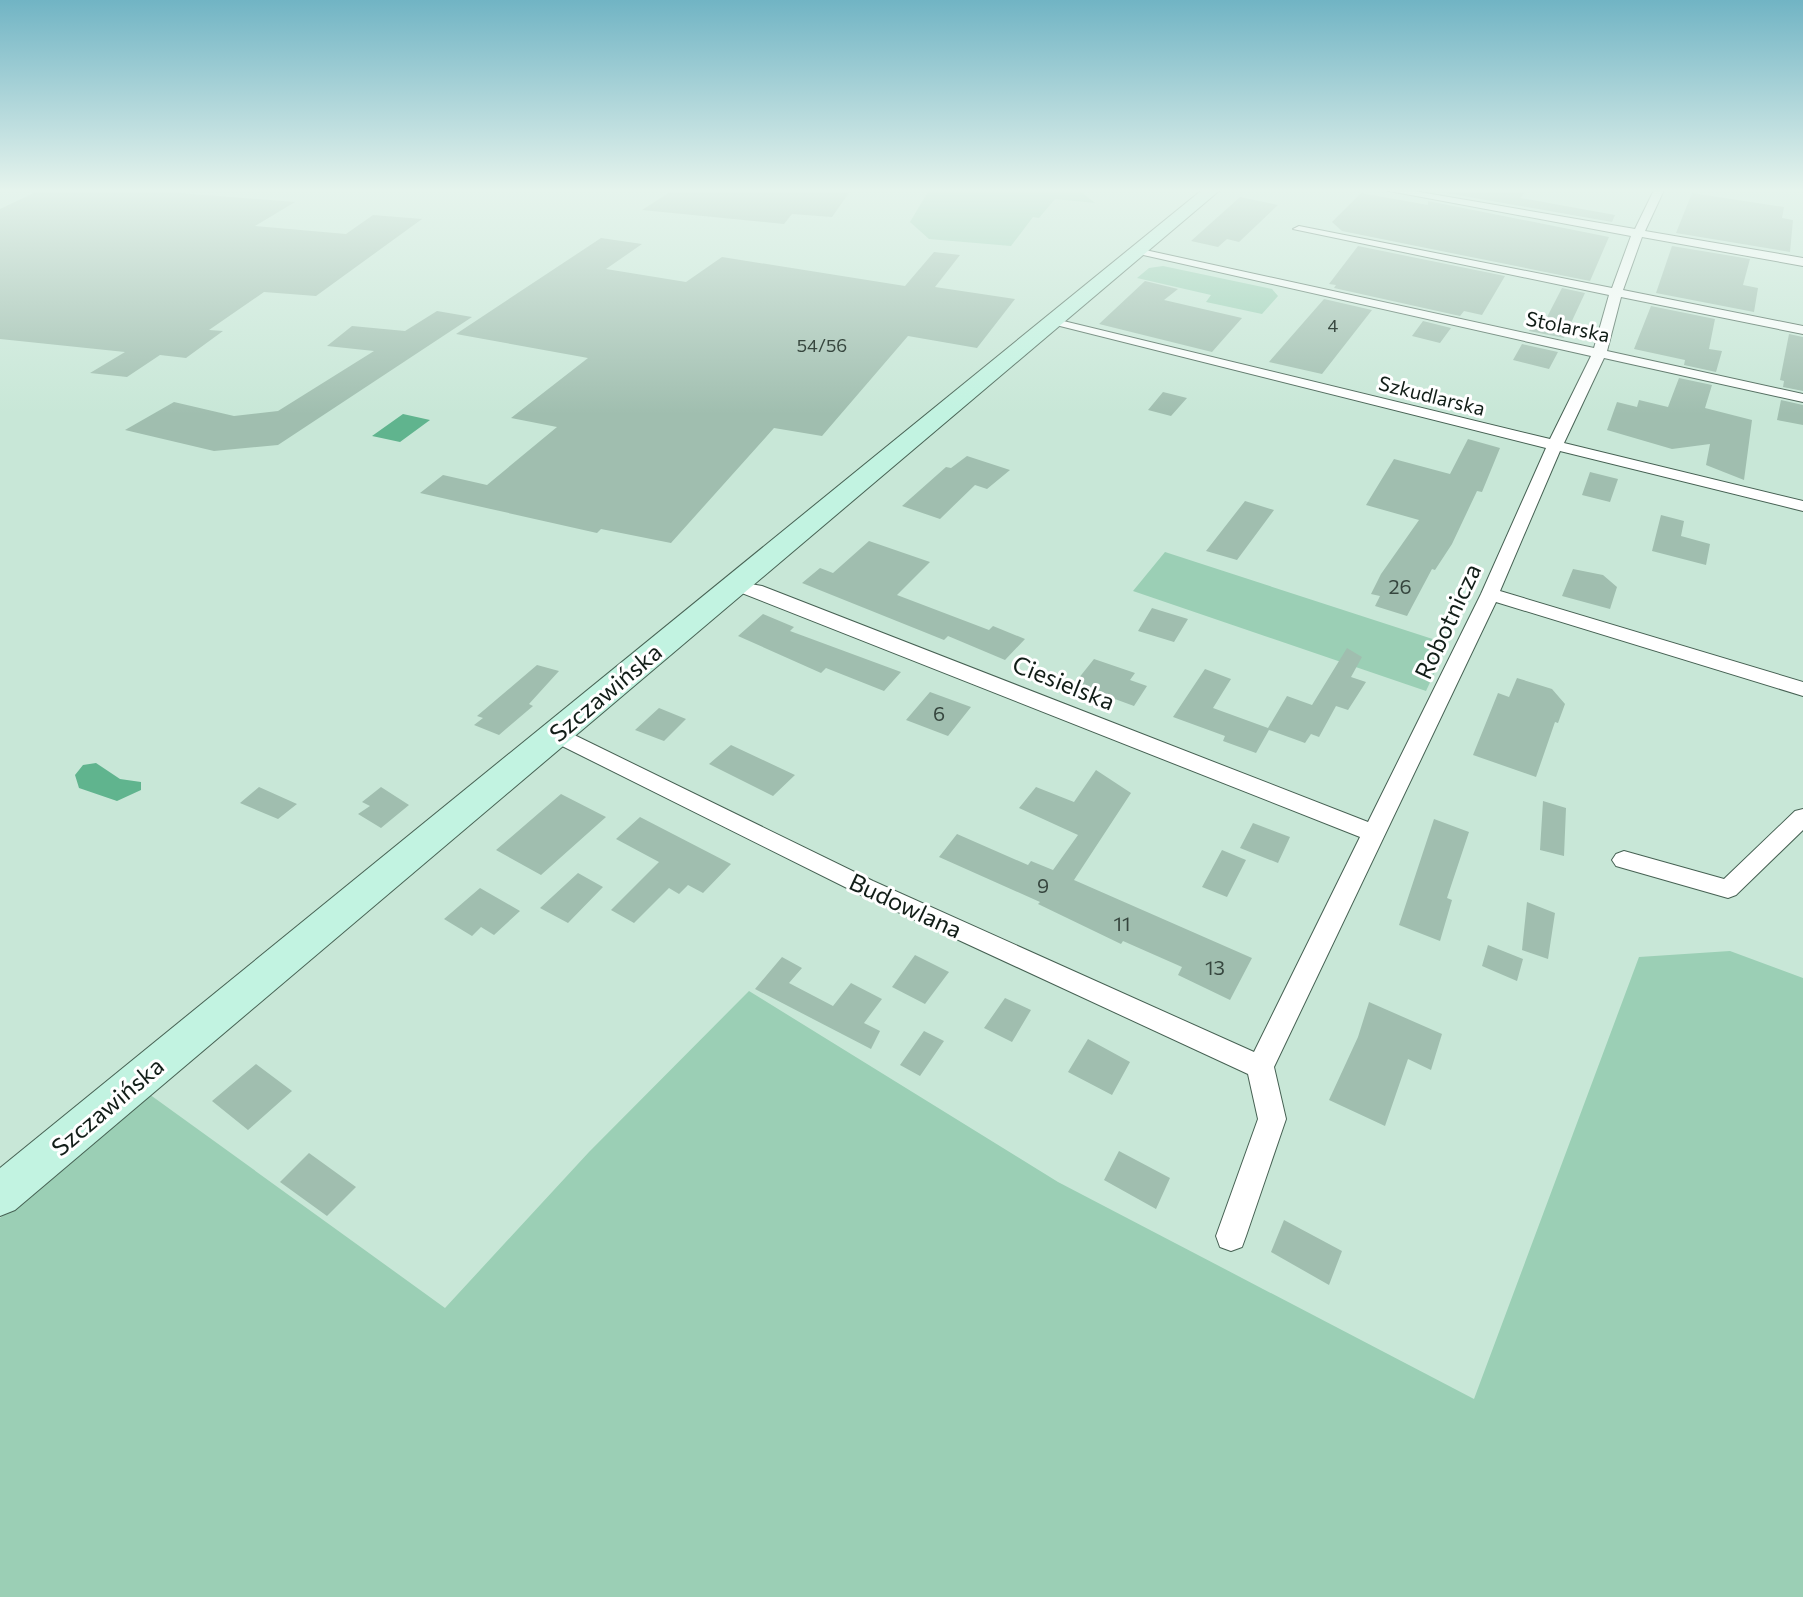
<svg xmlns="http://www.w3.org/2000/svg" width="1803" height="1597" font-family="Commissioner,sans-serif">
	<style>
		.green { fill: #9bcfb5 }
		.water { fill: #60b48e }
		.building { fill: #a0beaf }
		.lines { fill: none; stroke-linecap: round; stroke-linejoin: round }
		.street-casing { stroke: #466153; stroke-width: 2 }
		.secondary-casing { stroke: #466153; stroke-width: 2 }
		.street { fill: #fff; fill-rule: evenodd }
		.secondary { fill: #c2f3e1; fill-rule: evenodd }
		.labels { text-anchor: middle; dominant-baseline: central; stroke-width: 6; stroke-linejoin: round; paint-order: stroke }
		.far-number-label { font-size: 18px; fill: #36463e }
		.far-street-label { font-size: 20px; fill: #121e18; stroke: #fff }
		.number-label { font-size: 20px; fill: #36463e }
		.street-label { font-size: 24px; fill: #121e18; stroke: #fff }
	</style>
	<rect width="100%" height="100%" fill="#c8e7d7"/>
	<path class="green" d="M 929,190 L 1079,190 L 1095,203 L 1055,199 L 1039,218 L 1033,217 L 1011,246 L 929,239 L 910,222 Z
		M 1163,266 L 1272,289 L 1278,296 L 1262,314 L 1206,302 L 1211,295 L 1137,278 L 1149,268 Z
		M 1165,552 L 1448,644 L 1426,691 L 1133,591 Z
		M 1730,951 L 1803,978 L 1803,1597 L 0,1597 L 0,1218 L 149,1094 L 445,1308 L 589,1152 L 749,991 L 1058,1182 L 1474,1399 L 1639,957 Z"/>
	<path class="water" d="M 403,414 L 430,420 L 400,442 L 372,436 Z
		M 96,763 L 120,779 L 141,782 L 141,790 L 117,801 L 79,788 L 75,775 L 83,765 Z"/>
	<path class="building" d="M 40,190 L 185,190 L 180,193 L 295,202 L 255,226 L 346,234 L 373,215 L 422,219 L 316,296 L 264,292 L 209,330 L 223,331 L 186,358 L 160,355 L 127,377 L 90,373 L 125,352 L 0,339 L 0,209 Z
		M 673,190 L 851,190 L 832,217 L 792,214 L 784,224 L 642,210 Z
		M 1429,190 L 1526,190 L 1521,198 L 1615,215 L 1612,222 Z
		M 1361,193 L 1428,205 L 1428,201 L 1609,237 L 1590,281 L 1342,231 L 1332,222 Z
		M 1692,193 L 1784,207 L 1782,218 L 1793,220 L 1790,252 L 1676,233 Z
		M 1240,197 L 1278,205 L 1239,242 L 1227,239 L 1218,247 L 1191,241 Z
		M 601,238 L 642,244 L 606,269 L 686,282 L 722,257 L 905,286 L 934,252 L 960,255 L 935,287 L 1015,299 L 977,348 L 908,336 L 822,436 L 774,428 L 671,543 L 601,529 L 597,533 L 420,493 L 443,475 L 487,485 L 557,427 L 511,418 L 588,358 L 456,334 Z
		M 1358,246 L 1505,276 L 1482,315 L 1464,311 L 1460,316 L 1334,288 L 1336,285 L 1329,284 Z
		M 1672,246 L 1750,259 L 1743,285 L 1758,288 L 1754,312 L 1656,293 Z
		M 1145,281 L 1178,289 L 1164,300 L 1242,318 L 1212,352 L 1099,324 Z
		M 1562,288 L 1585,293 L 1564,338 L 1529,331 L 1537,317 L 1546,319 Z
		M 1324,299 L 1372,310 L 1322,374 L 1269,362 Z
		M 1651,306 L 1715,319 L 1709,349 L 1722,351 L 1716,372 L 1684,365 L 1685,360 L 1634,349 Z
		M 437,311 L 472,317 L 278,445 L 214,451 L 125,430 L 174,402 L 234,416 L 278,411 L 374,351 L 327,346 L 352,326 L 405,331 Z
		M 1423,321 L 1451,328 L 1440,343 L 1412,336 Z
		M 1789,334 L 1803,337 L 1803,391 L 1783,387 L 1784,381 L 1780,380 Z
		M 1522,344 L 1558,352 L 1549,369 L 1513,360 Z
		M 1679,378 L 1712,385 L 1705,408 L 1752,420 L 1744,480 L 1706,465 L 1710,444 L 1672,449 L 1607,430 L 1617,402 L 1637,407 L 1639,400 L 1668,407 Z
		M 1163,392 L 1187,398 L 1171,416 L 1148,410 Z
		M 1781,400 L 1803,405 L 1803,425 L 1777,420 Z
		M 1468,439 L 1500,448 L 1482,492 L 1477,491 L 1452,544 L 1435,570 L 1432,569 L 1407,616 L 1375,606 L 1380,596 L 1371,594 L 1381,574 L 1419,520 L 1366,505 L 1394,459 L 1450,474 Z
		M 967,456 L 1010,470 L 987,489 L 975,485 L 940,519 L 902,506 L 946,467 L 951,468 Z
		M 1590,472 L 1618,479 L 1610,502 L 1582,495 Z
		M 1245,501 L 1274,510 L 1237,560 L 1206,551 Z
		M 1661,515 L 1684,521 L 1681,536 L 1710,544 L 1706,565 L 1652,551 Z
		M 869,541 L 930,562 L 897,595 L 989,630 L 993,626 L 1025,639 L 1005,660 L 948,636 L 944,640 L 802,583 L 820,568 L 833,573 Z
		M 1573,569 L 1603,575 L 1617,587 L 1610,609 L 1562,596 Z
		M 1152,608 L 1188,619 L 1174,642 L 1138,631 Z
		M 763,614 L 794,627 L 790,631 L 901,672 L 884,691 L 826,668 L 821,673 L 738,636 Z
		M 1347,648 L 1362,657 L 1351,677 L 1366,682 L 1348,710 L 1336,706 L 1319,737 L 1311,734 L 1305,743 L 1269,730 L 1256,753 L 1223,741 L 1225,736 L 1173,717 L 1205,669 L 1231,679 L 1213,708 L 1268,728 L 1287,696 L 1312,705 Z
		M 1094,659 L 1135,673 L 1130,680 L 1147,686 L 1134,706 L 1074,684 Z
		M 537,665 L 559,671 L 529,704 L 533,706 L 499,735 L 474,725 L 483,718 L 477,716 Z
		M 1517,678 L 1552,689 L 1565,704 L 1558,723 L 1555,722 L 1536,777 L 1473,755 L 1498,693 L 1509,697 Z
		M 930,692 L 971,707 L 948,736 L 906,720 Z
		M 659,708 L 686,719 L 664,741 L 635,730 Z
		M 731,745 L 795,775 L 773,796 L 709,764 Z
		M 1096,770 L 1131,793 L 1074,880 L 1252,958 L 1230,1000 L 1178,975 L 1182,967 L 1123,941 L 1121,944 L 1038,904 L 1040,902 L 939,857 L 957,834 L 1028,865 L 1031,861 L 1053,870 L 1078,835 L 1019,808 L 1036,787 L 1074,802 Z
		M 259,787 L 297,804 L 278,819 L 240,803 Z
		M 381,787 L 409,805 L 381,828 L 358,814 L 370,806 L 362,802 Z
		M 561,794 L 606,817 L 541,875 L 496,850 Z
		M 1543,801 L 1566,808 L 1564,856 L 1540,850 Z
		M 640,817 L 731,864 L 703,893 L 688,885 L 679,894 L 669,888 L 634,923 L 611,910 L 659,862 L 616,839 Z
		M 1434,819 L 1469,832 L 1447,898 L 1452,900 L 1440,941 L 1399,925 Z
		M 1253,823 L 1290,837 L 1278,863 L 1240,848 Z
		M 1222,850 L 1246,860 L 1227,897 L 1202,887 Z
		M 578,873 L 603,887 L 568,923 L 540,908 Z
		M 480,888 L 520,911 L 494,935 L 481,927 L 472,936 L 444,919 Z
		M 1527,902 L 1555,913 L 1548,959 L 1522,950 Z
		M 1488,945 L 1523,959 L 1517,981 L 1482,966 Z
		M 915,955 L 949,972 L 925,1004 L 892,987 Z
		M 782,957 L 802,968 L 789,983 L 833,1006 L 851,983 L 882,999 L 864,1023 L 880,1031 L 871,1049 L 755,989 Z
		M 1005,998 L 1031,1010 L 1012,1042 L 984,1028 Z
		M 1369,1002 L 1442,1034 L 1431,1070 L 1408,1059 L 1385,1126 L 1329,1100 L 1358,1037 Z
		M 924,1031 L 944,1041 L 920,1076 L 900,1065 Z
		M 1088,1039 L 1130,1062 L 1112,1095 L 1068,1072 Z
		M 256,1064 L 292,1091 L 248,1130 L 212,1101 Z
		M 1119,1151 L 1170,1178 L 1156,1209 L 1104,1180 Z
		M 309,1153 L 356,1187 L 327,1216 L 280,1182 Z
		M 1284,1220 L 1342,1251 L 1329,1285 L 1271,1252 Z"/>
	<g class="lines">
		<g class="street-casing">
			<path id="street" d="M 1384,190 L 1408,190 L 1635,229 L 1654,190 L 1664,190 L 1645,231 L 1803,258 L 1803,266 L 1642,237 L 1623,290 L 1803,326 L 1803,334 L 1621,297 L 1607,351 L 1803,394 L 1803,402 L 1604,358 L 1564,443 L 1803,501 L 1803,511 L 1560,451 L 1500,591 L 1803,682 L 1803,696 L 1496,602 L 1274,1067 L 1286,1119 L 1246,1236 L 1242,1247 L 1231,1251 L 1220,1247 L 1216,1236 L 1258,1119 L 1248,1074 L 857,893 L 548,739 L 545,734 L 555,727 L 562,729 L 873,881 L 1254,1052 L 1360,837 L 724,586 L 733,581 L 762,586 L 1368,822 L 1481,594 L 1546,448 L 1044,322 L 1051,318 L 1550,439 L 1591,356 L 1130,252 L 1136,248 L 1594,348 L 1609,295 L 1293,229 L 1299,226 L 1612,288 L 1631,236 Z
				M 1803,809 L 1803,830 L 1736,895 L 1728,898 L 1616,866 L 1612,860 L 1616,854 L 1624,851 L 1724,879 L 1795,811 Z"/>
		</g>
		<g class="secondary-casing">
			<path id="secondary" d="M 1202,190 L 1220,190 L 15,1210 L 0,1216 L 0,1168 Z"/>
		</g>
		<use href="#street" class="street"/>
		<use href="#secondary" class="secondary"/>
	</g>
	<linearGradient id="sky" x2="0" y2="1"><stop stop-color="#71b4c4"/><stop offset="0.46" stop-color="#e6f4ed"/><stop offset="1" stop-color="#e6f4ed" stop-opacity="0"/></linearGradient>
	<rect width="1803" height="414" fill="url(#sky)"/>
	<g class="labels">
		<g class="far-number-label">
			<text x="1333" y="325">4</text>
			<text x="822" y="345">54/56</text>
		</g>
		<g class="far-street-label">
			<text transform="translate(1568 326) rotate(12)">Stolarska</text>
			<text transform="translate(1432 395) rotate(14)">Szkudlarska</text>
		</g>
		<g class="number-label">
			<text x="1400" y="586">26</text>
			<text x="939" y="713">6</text>
			<text x="1043" y="885">9</text>
			<text x="1122" y="923">11</text>
			<text x="1215" y="967">13</text>
		</g>
		<g class="street-label">
			<text transform="translate(1447 621) rotate(-65)">Robotnicza</text>
			<text transform="translate(1064 682) rotate(22)">Ciesielska</text>
			<text transform="translate(605 692) rotate(-40)">Szczawińska</text>
			<text transform="translate(906 905) rotate(25)">Budowlana</text>
			<text transform="translate(107 1106) rotate(-40)">Szczawińska</text>
		</g>
	</g>
</svg>
